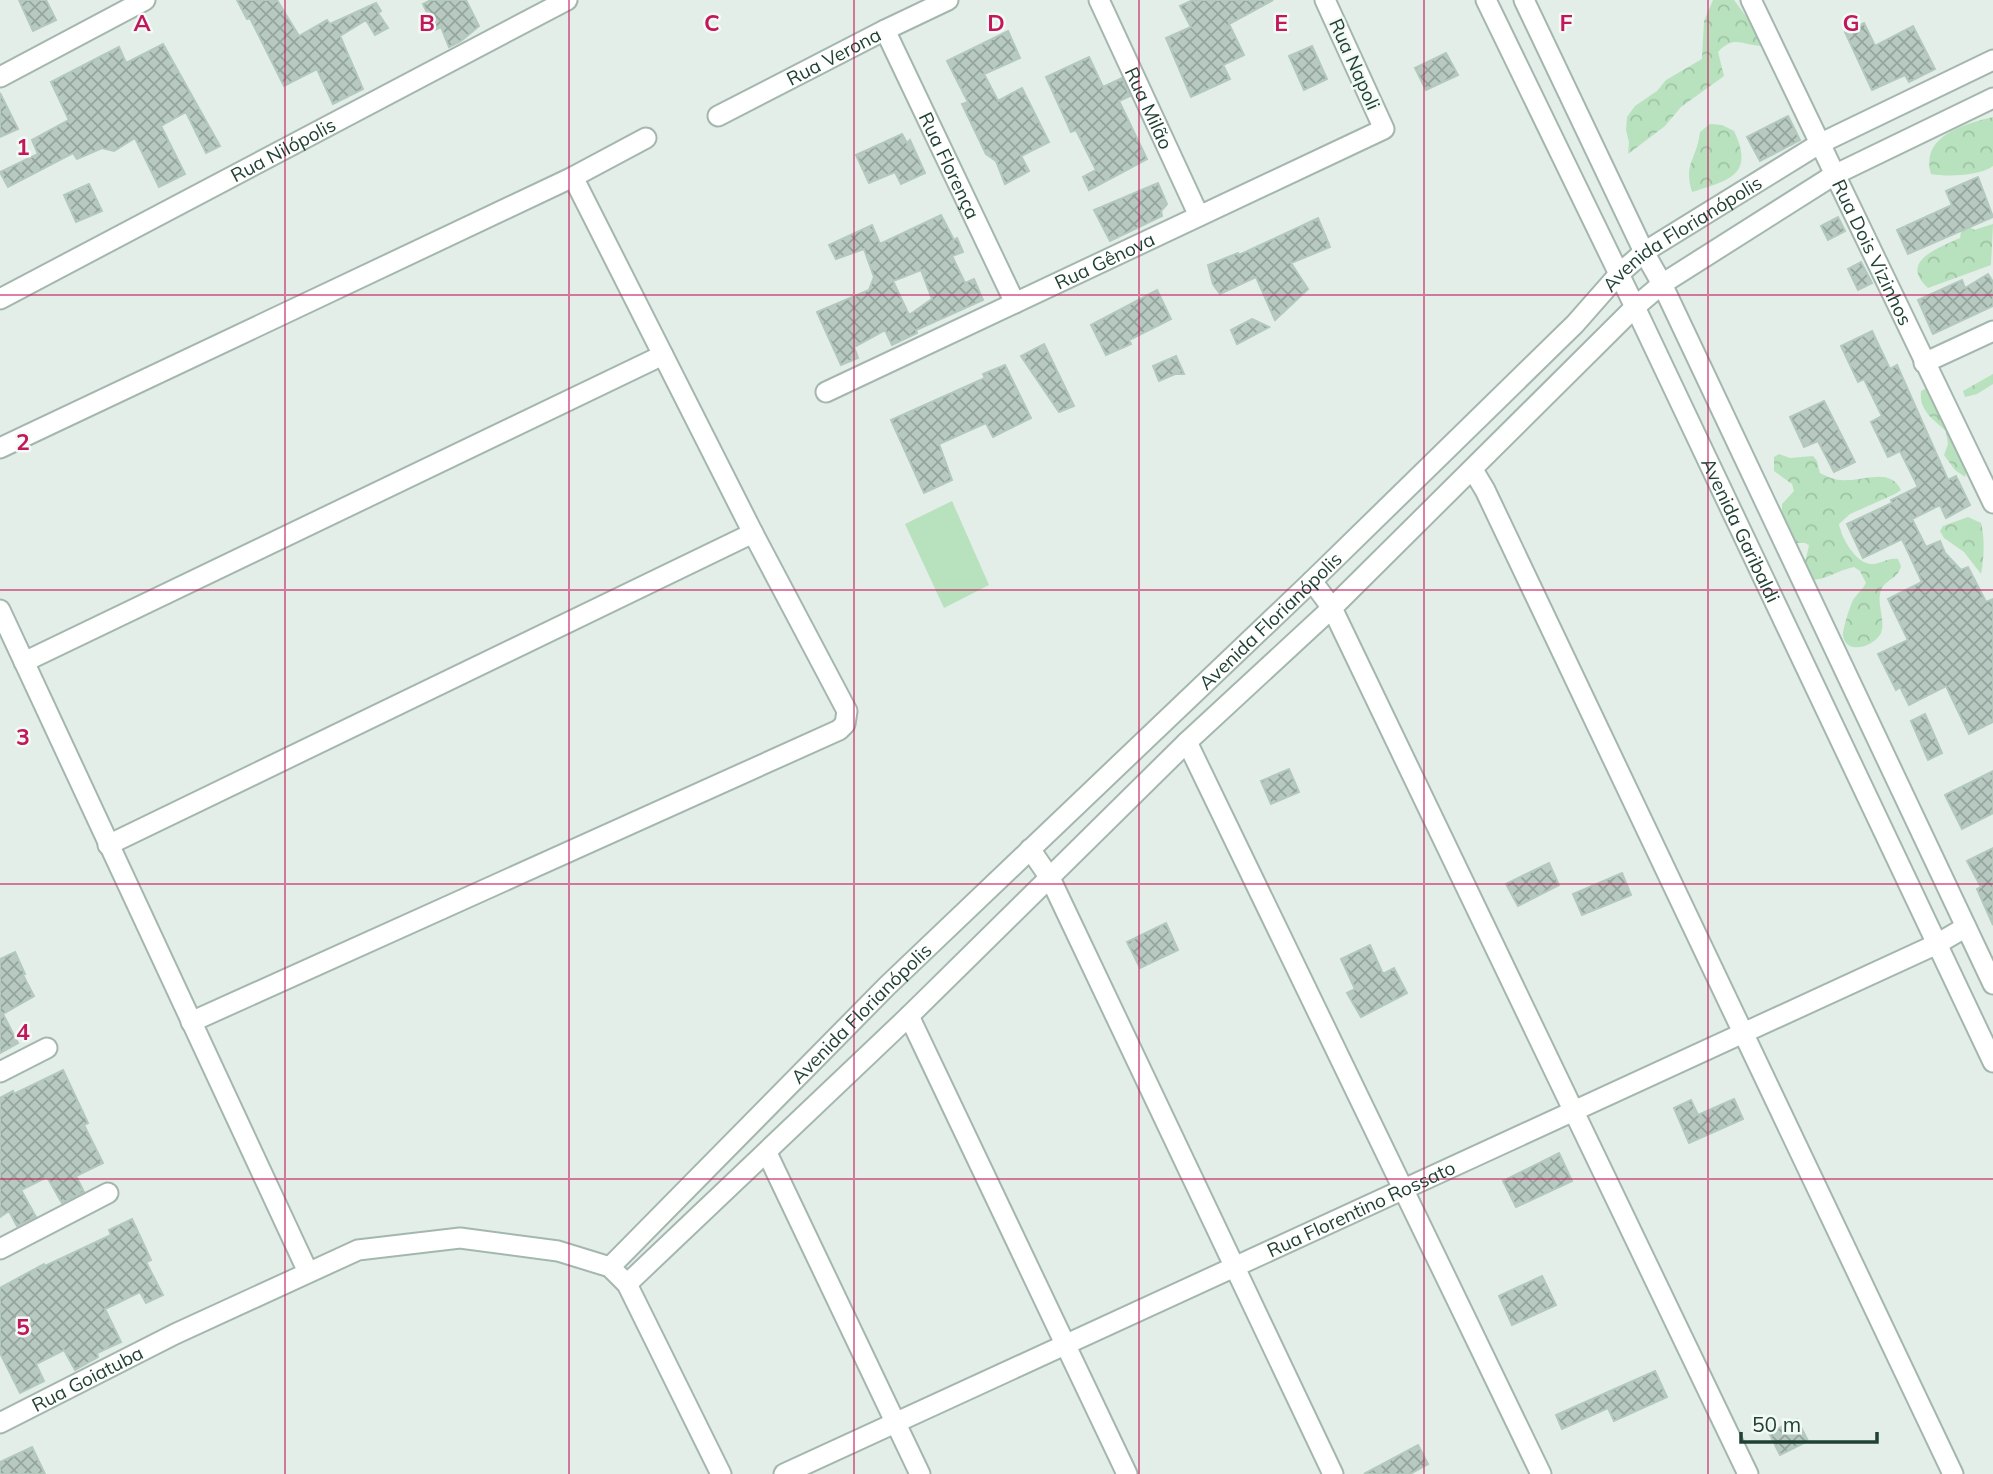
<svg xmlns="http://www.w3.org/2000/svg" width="1993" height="1474" font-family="Mulish,sans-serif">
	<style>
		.forest { fill: url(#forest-crowns) }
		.pitch { fill: #b8e2be }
		.building { fill: url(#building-cross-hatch); stroke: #b4c9bd; stroke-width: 2; fill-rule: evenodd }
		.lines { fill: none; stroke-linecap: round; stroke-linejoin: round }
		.minor-casing { stroke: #a4b7ae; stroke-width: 23 }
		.minor { stroke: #fff; stroke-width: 19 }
		.grid { fill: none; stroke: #c2185b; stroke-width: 2; stroke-opacity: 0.55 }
		.labels { text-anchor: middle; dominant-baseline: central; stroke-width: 5; stroke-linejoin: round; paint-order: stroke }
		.street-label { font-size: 19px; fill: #204234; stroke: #f3faf6 }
		.grid-label { font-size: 23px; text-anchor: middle; font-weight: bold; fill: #c2185b; stroke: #f3faf6; stroke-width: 5; stroke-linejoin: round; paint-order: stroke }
	</style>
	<defs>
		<pattern id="forest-crowns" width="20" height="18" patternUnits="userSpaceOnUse" patternTransform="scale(1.75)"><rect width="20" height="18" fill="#b8e2be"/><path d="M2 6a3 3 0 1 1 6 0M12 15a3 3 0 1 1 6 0" fill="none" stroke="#9ec3a4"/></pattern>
		<pattern id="building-cross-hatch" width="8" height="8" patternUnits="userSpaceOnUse" patternTransform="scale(1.75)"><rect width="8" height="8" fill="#b7c9c0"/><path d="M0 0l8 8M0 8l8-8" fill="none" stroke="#94a59d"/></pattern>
	</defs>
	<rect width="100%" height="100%" fill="#e2eee7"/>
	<path class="forest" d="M 1713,0 L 1734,0 L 1751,23 L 1763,46 C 1742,46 1735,34 1718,52 L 1724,76 L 1681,107 L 1665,126 L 1628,154 L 1629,142 L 1626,130 L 1627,117 L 1635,106 L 1657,91 L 1666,80 L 1702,59 L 1704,21 Z
		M 1993,117 L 1993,166 C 1979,176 1948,177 1931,174 C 1920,136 1964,124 1993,117 Z
		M 1710,124 L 1722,125 L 1734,131 C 1755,175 1729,180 1692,192 C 1683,164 1697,159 1700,132 Z
		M 1959,219 L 1974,230 L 1993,224 L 1991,265 L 1928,288 C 1898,261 1939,248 1960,238 L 1961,232 Z
		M 1993,374 L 1993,384 L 1977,394 L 1965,397 L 1963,391 Z
		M 1927,388 L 1936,398 L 1968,465 L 1965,477 L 1955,470 L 1944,455 L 1948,444 L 1946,431 C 1933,419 1919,411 1921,391 Z
		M 1779,454 L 1790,458 L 1813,456 L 1817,461 L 1820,473 C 1830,478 1837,481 1848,480 C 1866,480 1891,468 1901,490 L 1895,494 L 1850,514 L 1839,524 C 1841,537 1855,562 1870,564 C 1880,565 1887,557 1898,559 L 1901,566 C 1898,579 1886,579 1881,590 C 1876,605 1886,619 1881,633 C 1875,646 1847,656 1843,636 C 1842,631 1850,606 1853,600 C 1857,594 1863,589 1866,583 L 1860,571 L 1854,567 C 1837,570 1826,581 1808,580 L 1802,563 L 1806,559 L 1809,545 L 1805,543 L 1792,543 L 1782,517 L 1782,504 L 1794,491 L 1792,484 L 1774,471 L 1774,457 Z
		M 1968,517 L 1981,523 C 1985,537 1984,560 1981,574 L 1964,552 L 1944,538 L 1940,531 L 1943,526 Z"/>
	<path class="pitch" d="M 952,501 L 989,585 L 944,608 L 905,524 Z"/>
	<path class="building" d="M 19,0 L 46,0 L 56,20 L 33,31 Z
		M 237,0 L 277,0 L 299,36 L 327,20 L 330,24 L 376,3 L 381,11 L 378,13 L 388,28 L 375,35 L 366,20 L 340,36 L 363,89 L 333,104 L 317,69 L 284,86 L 250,18 L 247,19 Z
		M 431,0 L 466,0 L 479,26 L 461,41 L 449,47 L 441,27 L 435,30 L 423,4 Z
		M 1193,0 L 1273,0 L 1229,24 L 1244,55 L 1223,65 L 1230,79 L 1191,97 L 1166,38 L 1191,27 L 1180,6 Z
		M 1864,23 L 1875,46 L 1913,26 L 1935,69 L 1909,82 L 1905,75 L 1872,90 L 1845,32 Z
		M 1008,31 L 1020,58 L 984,74 L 998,101 L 1022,88 L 1049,142 L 1021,156 L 1029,171 L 1005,184 L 996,161 L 986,154 L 962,104 L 968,102 L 947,61 Z
		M 163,44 L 220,146 L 206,153 L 186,112 L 161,126 L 185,174 L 159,187 L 135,138 L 114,151 L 102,148 L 77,159 L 73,153 L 8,187 L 0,172 L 38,154 L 32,140 L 69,120 L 51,82 L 119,47 L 126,63 Z
		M 1312,46 L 1327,79 L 1304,90 L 1289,56 Z
		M 1446,53 L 1458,75 L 1426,90 L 1415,68 Z
		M 1089,57 L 1103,87 L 1122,78 L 1130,96 L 1119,101 L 1147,159 L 1089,190 L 1083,177 L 1096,170 L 1076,130 L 1071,132 L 1046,77 Z
		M 0,93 L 18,129 L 0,137 Z
		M 1788,116 L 1800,140 L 1760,161 L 1747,137 Z
		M 902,134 L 907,143 L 910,140 L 925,173 L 901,184 L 895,172 L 869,183 L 856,155 Z
		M 1978,177 L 1993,217 L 1908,254 L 1897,230 L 1952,205 L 1946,191 Z
		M 1158,183 L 1167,204 L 1161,211 L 1162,216 L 1110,241 L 1094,210 Z
		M 89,184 L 102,211 L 76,222 L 64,195 Z
		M 941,215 L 954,240 L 957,238 L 963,252 L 952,256 L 965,283 L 974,279 L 983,300 L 916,330 L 917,333 L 892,345 L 885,330 L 854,347 L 858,358 L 841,365 L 817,312 L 869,290 L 874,277 L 864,249 L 836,259 L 829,245 L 872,225 L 880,244 ZM 921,270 L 932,299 L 909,315 L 893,281 Z
		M 1838,217 L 1845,231 L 1828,240 L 1821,226 Z
		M 1318,218 L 1330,247 L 1291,263 L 1308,289 L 1275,320 L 1256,277 L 1220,294 L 1213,284 L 1208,265 L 1238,253 L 1239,255 Z
		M 1861,262 L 1872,283 L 1858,290 L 1848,269 Z
		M 1988,274 L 1993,282 L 1993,306 L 1933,334 L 1918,300 L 1962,280 L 1965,288 Z
		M 1157,290 L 1171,319 L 1129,340 L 1131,344 L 1106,355 L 1091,325 Z
		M 1252,319 L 1269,327 L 1237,344 L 1231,330 Z
		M 1872,331 L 1890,369 L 1897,365 L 1948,480 L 1956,476 L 1970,505 L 1946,518 L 1940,505 L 1912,519 L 1926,547 L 1940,541 L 1945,553 L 1961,570 L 1968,567 L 1986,602 L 1993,599 L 1993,722 L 1969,734 L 1946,686 L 1909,705 L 1900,687 L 1896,690 L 1878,654 L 1908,640 L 1888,599 L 1922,582 L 1902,539 L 1863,558 L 1847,524 L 1892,503 L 1891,500 L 1918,487 L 1900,451 L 1888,457 L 1871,422 L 1882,416 L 1864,379 L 1858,382 L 1841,346 Z
		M 1044,344 L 1074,406 L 1059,412 L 1021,356 Z
		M 1176,356 L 1184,374 L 1175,374 L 1159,381 L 1153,366 Z
		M 1005,365 L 1031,418 L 993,437 L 986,423 L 939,444 L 952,480 L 924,493 L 891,420 L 985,378 L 983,374 Z
		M 1824,401 L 1855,462 L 1834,472 L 1818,441 L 1804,447 L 1790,417 Z
		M 1925,714 L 1942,753 L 1928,760 L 1911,721 Z
		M 1289,769 L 1299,792 L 1271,804 L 1261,781 Z
		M 1993,771 L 1993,813 L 1962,829 L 1945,795 Z
		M 1993,848 L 1993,925 L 1977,889 L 1981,887 L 1967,861 Z
		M 1549,863 L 1559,885 L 1518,906 L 1506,884 Z
		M 1622,873 L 1631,895 L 1582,915 L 1573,894 Z
		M 1166,923 L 1178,950 L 1140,968 L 1127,942 Z
		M 1370,945 L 1383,974 L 1394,968 L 1407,993 L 1361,1017 L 1347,993 L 1355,989 L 1341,959 Z
		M 15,952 L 25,974 L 23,975 L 34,996 L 3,1014 L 18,1043 L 0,1053 L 0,959 Z
		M 63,1070 L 88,1123 L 84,1125 L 103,1163 L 76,1176 L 84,1192 L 62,1203 L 47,1177 L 21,1190 L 36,1217 L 17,1226 L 9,1211 L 0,1217 L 0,1098 L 13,1091 L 14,1094 Z
		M 1734,1099 L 1743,1119 L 1689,1143 L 1674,1108 L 1691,1100 L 1698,1115 Z
		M 1559,1153 L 1572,1181 L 1516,1207 L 1503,1181 Z
		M 132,1219 L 151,1260 L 146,1262 L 163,1295 L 146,1303 L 140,1292 L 105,1309 L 121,1342 L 97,1353 L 98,1357 L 75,1370 L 64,1350 L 36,1364 L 44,1381 L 20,1393 L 0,1353 L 0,1288 L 44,1264 L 45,1266 L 111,1235 L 109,1230 Z
		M 1542,1276 L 1556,1305 L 1512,1325 L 1499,1296 Z
		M 1655,1371 L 1667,1397 L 1614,1421 L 1608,1408 L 1562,1429 L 1556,1415 Z
		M 1797,1419 L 1808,1441 L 1780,1455 L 1769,1433 Z
		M 1418,1445 L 1428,1464 L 1410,1474 L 1364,1474 Z
		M 32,1447 L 45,1474 L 0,1474 L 0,1462 Z"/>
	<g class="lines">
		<g class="minor-casing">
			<g id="minor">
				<path id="s1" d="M 1099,0 L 1199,216"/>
				<path id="s2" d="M 1486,0 L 1635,307 L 1993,1062"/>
				<path d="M 1524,0 L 1644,252 L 1662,284 L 1993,984"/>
				<path id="s3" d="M 1751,0 L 1993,503"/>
				<path id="s4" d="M 885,30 L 1015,303"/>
				<path d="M 0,77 L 145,0"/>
				<path id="s5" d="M 718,116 L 885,30 L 948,0"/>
				<path id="s6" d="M 0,299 L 567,0"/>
				<path d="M 1924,363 L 1993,331"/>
				<path id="s7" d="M 826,392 L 1384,129 L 1325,0"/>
				<path d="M 0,448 L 573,177 L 646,138"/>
				<path d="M 1473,470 L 1485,490 L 1953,1474"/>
				<path d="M 1312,581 L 1332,608 L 1748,1474"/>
				<path d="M 0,610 L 308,1272"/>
				<path d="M 24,662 L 663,355"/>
				<path d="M 1187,742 L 1541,1474"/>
				<path d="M 108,845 L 753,533"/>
				<path d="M 1030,849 L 1050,878 L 1333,1474"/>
				<path d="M 909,1016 L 1127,1474"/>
				<path d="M 191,1022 L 839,730 L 845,724 L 847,711 L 753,533 L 573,177"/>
				<path d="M 0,1072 L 47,1048"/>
				<path d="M 767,1153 L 920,1474"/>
				<path d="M 0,1249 L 108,1193"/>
				<path id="s8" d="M 610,1267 L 887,986 L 1312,581 L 1575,324 L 1619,274 L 1644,252 L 1819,144 L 1993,60"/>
				<path d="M 627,1284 L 909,1016 L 1187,742 L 1332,608 L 1635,307 L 1662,284 L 1834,175 L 1993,98"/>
				<path id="s9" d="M 0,1423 L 175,1334 L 358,1250 L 460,1238 L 558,1251 L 610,1267 L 627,1284 L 721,1474"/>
				<path id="s10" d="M 784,1474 L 1937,944 L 1966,927"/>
			</g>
		</g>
		<use href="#minor" class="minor"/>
	</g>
	<path class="grid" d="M 285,0 L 285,1474M 569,0 L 569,1474M 854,0 L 854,1474M 1139,0 L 1139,1474M 1424,0 L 1424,1474M 1708,0 L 1708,1474M 0,295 L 1993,295M 0,590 L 1993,590M 0,884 L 1993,884M 0,1179 L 1993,1179"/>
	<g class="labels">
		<g class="street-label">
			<text stroke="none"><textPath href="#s5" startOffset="130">Rua Verona</textPath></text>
			<text transform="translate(1355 64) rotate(66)">Rua Napoli</text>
			<text stroke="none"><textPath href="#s1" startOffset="119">Rua Milão</textPath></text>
			<text stroke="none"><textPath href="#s6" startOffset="320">Rua Nilópolis</textPath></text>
			<text stroke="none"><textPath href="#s4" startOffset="150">Rua Florença</textPath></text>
			<text stroke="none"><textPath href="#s8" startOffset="1491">Avenida Florianópolis</textPath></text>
			<text stroke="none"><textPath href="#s3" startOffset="280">Rua Dois Vizinhos</textPath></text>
			<text stroke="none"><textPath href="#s7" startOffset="308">Rua Gênova</textPath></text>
			<text stroke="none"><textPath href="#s2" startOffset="588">Avenida Garibaldi</textPath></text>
			<text stroke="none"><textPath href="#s8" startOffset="924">Avenida Florianópolis</textPath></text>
			<text stroke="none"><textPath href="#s8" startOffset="357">Avenida Florianópolis</textPath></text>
			<text stroke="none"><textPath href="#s10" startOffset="635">Rua Florentino Rossato</textPath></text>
			<text stroke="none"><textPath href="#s9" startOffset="98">Rua Goiatuba</textPath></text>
		</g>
	</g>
	<g class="grid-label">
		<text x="142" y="31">A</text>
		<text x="427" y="31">B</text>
		<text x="712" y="31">C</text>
		<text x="996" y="31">D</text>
		<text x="1281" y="31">E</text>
		<text x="1566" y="31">F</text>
		<text x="1851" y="31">G</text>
		<text x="23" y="155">1</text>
		<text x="23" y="450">2</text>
		<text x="23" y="745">3</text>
		<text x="23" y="1040">4</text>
		<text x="23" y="1335">5</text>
	</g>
	<path d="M1741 1432v10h136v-10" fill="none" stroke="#204234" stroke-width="3.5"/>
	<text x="1752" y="1432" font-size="21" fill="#204234" stroke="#f3faf6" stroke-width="5" paint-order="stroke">50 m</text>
</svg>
